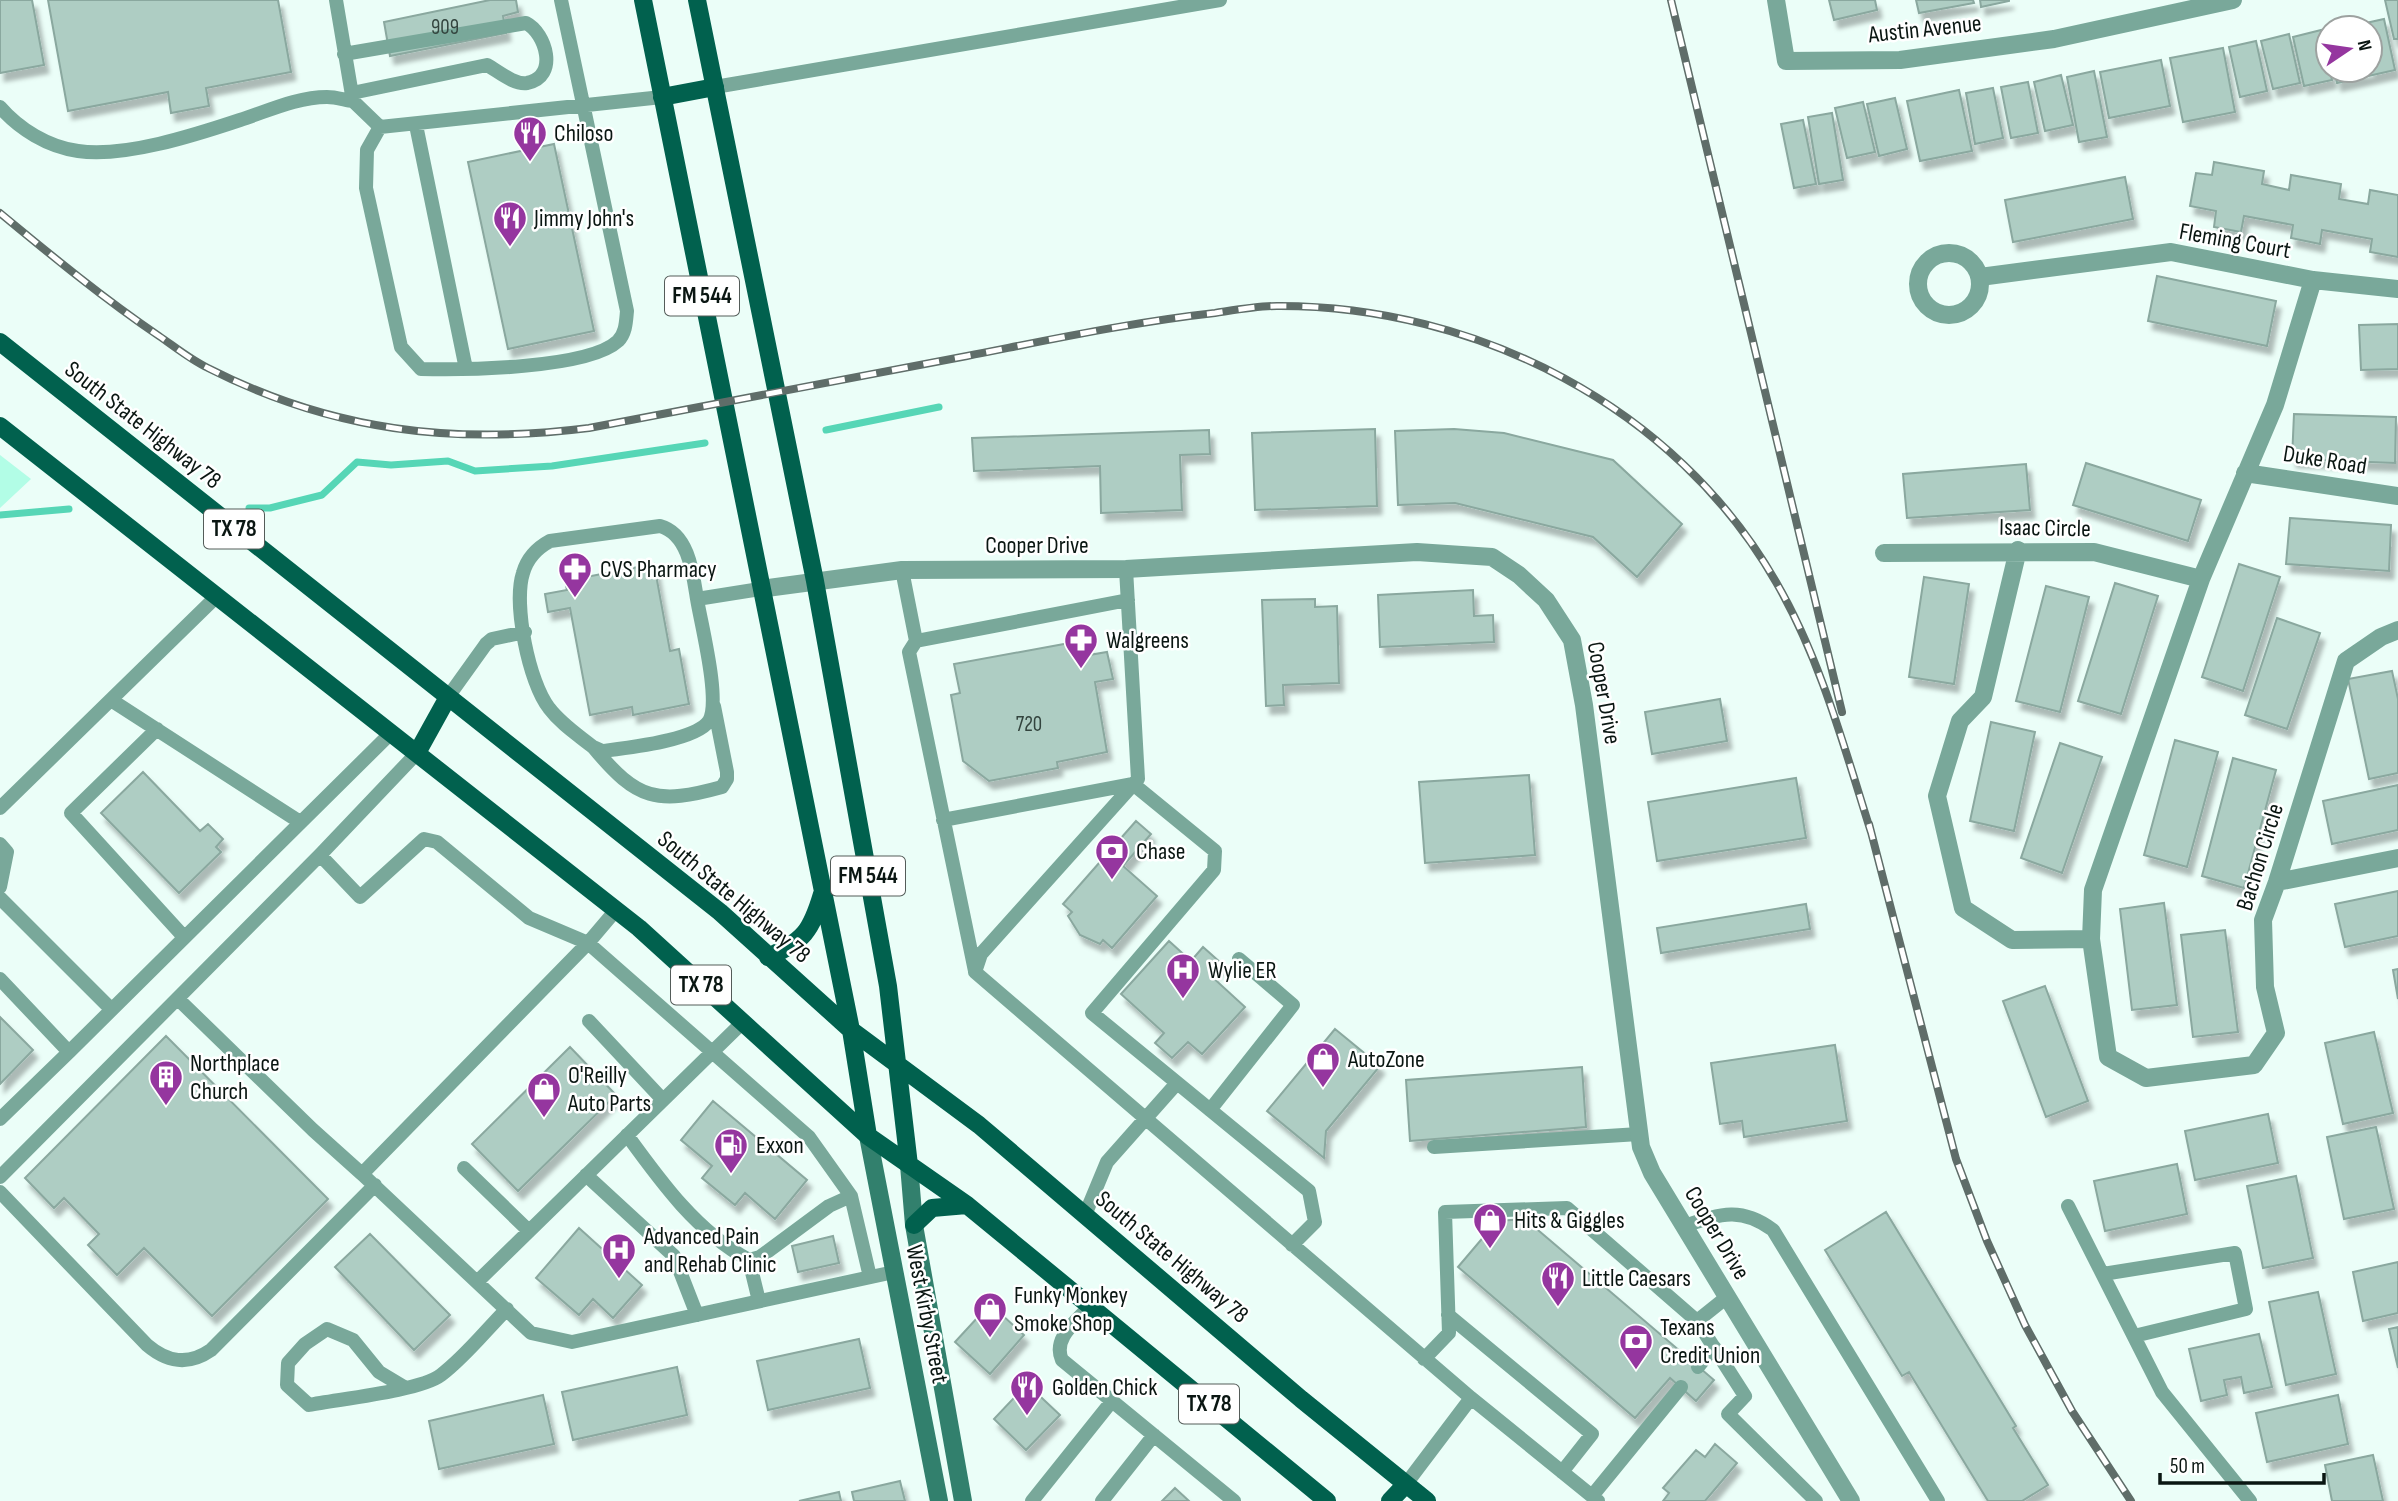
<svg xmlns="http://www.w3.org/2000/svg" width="2398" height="1501" font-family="'Sofia Sans Condensed',sans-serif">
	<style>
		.green { fill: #b2fde6 }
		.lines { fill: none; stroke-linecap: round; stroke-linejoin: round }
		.stream { stroke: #56d6b6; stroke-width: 7 }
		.building { fill: #aecdc3; stroke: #8aa89f; stroke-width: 2; filter: url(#shadow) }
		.lane { stroke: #79a89a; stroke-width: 14 }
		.street { stroke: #79a89a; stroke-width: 18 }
		.secondary { stroke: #32806d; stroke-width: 18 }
		.primary { stroke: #01614e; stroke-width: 18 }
		.rail-casing { stroke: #5f6d69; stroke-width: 8 }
		.rail { stroke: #fff; stroke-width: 5; stroke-dasharray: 16; stroke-linecap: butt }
		.labels { text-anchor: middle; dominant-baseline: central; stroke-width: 5; stroke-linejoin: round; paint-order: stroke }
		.number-label { font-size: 21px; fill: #33443e }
		.shield { fill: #fff; stroke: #545c59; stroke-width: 2 }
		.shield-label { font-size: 23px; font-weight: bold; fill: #0a1612 }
		.street-label { font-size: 24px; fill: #0a1612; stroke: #fff }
		.poi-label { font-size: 24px; fill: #0a1612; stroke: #fff; text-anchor: start }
	</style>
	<defs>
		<filter id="shadow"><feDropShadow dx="4.5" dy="8" stdDeviation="2" flood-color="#0004"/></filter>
	</defs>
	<rect width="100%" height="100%" fill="#ebfef8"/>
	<path class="green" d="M 0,455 L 31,479 L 0,508 Z"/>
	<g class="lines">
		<path class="stream" d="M 826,430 L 939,407
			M 249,508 L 270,508 L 322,495 L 357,462 L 391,465 L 448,461 L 475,471 L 552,466 L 705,443
			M 0,515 L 69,509"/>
	</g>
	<path class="building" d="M 0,0 L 32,0 L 44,65 L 0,73 Z
		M 48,0 L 278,0 L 291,72 L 206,88 L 209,106 L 171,113 L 168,92 L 68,111 Z
		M 490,0 L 516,0 L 518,12 L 503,16 L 506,33 L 390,56 L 384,22 Z
		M 1829,0 L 1875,0 L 1877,10 L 1834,20 Z
		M 1916,0 L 1973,0 L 1974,3 L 1919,13 Z
		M 1980,0 L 2009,0 L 2009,1 L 1981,7 Z
		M 2385,0 L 2398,0 L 2398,39 L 2394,39 Z
		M 2384,19 L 2395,70 L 2337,83 L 2334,70 L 2370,70 L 2370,28 L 2343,28 Z
		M 2321,30 L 2332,80 L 2304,86 L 2293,37 Z
		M 2289,34 L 2300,83 L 2273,89 L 2261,41 Z
		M 2256,41 L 2267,91 L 2240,97 L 2229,47 Z
		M 2223,48 L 2235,112 L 2183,122 L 2170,58 Z
		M 2161,60 L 2170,106 L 2109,118 L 2100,72 Z
		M 2094,71 L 2107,137 L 2079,142 L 2067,77 Z
		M 2061,75 L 2073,125 L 2045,131 L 2034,82 Z
		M 2028,82 L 2038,133 L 2011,138 L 2001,87 Z
		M 1993,88 L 2003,138 L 1975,144 L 1966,93 Z
		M 1959,90 L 1972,151 L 1920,161 L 1907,101 Z
		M 1895,98 L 1907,149 L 1879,156 L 1867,104 Z
		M 1863,102 L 1875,152 L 1847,158 L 1835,108 Z
		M 1832,113 L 1843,180 L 1819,184 L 1808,117 Z
		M 1803,120 L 1816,184 L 1794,188 L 1781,124 Z
		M 554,144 L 594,331 L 508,349 L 468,162 Z
		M 2214,162 L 2264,171 L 2262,184 L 2289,190 L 2291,175 L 2341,184 L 2339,199 L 2368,204 L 2370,190 L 2398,195 L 2398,257 L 2370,252 L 2372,239 L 2322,230 L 2320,244 L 2291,238 L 2293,225 L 2244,216 L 2241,232 L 2214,227 L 2216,211 L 2190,206 L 2196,173 L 2212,175 Z
		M 2125,177 L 2133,219 L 2013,242 L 2005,200 Z
		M 2157,276 L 2276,301 L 2267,346 L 2148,321 Z
		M 2398,324 L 2398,369 L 2361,370 L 2359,325 Z
		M 2294,414 L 2396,417 L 2395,463 L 2292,459 Z
		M 1375,429 L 1377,506 L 1255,510 L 1252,433 Z
		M 1454,429 L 1504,433 L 1613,460 L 1682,524 L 1637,577 L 1593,537 L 1455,503 L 1398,505 L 1395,431 Z
		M 1209,430 L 1210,454 L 1180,455 L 1182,510 L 1101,513 L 1100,466 L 974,471 L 972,438 Z
		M 2086,463 L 2201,500 L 2188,541 L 2073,505 Z
		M 2026,464 L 2030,510 L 1907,518 L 1903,474 Z
		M 2290,518 L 2391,525 L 2389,571 L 2286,564 Z
		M 654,564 L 670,651 L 679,649 L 689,704 L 633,715 L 632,707 L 590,715 L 570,608 L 548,612 L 545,594 L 567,590 L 565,581 Z
		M 2239,564 L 2280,577 L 2243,691 L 2202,677 Z
		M 1924,577 L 1969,584 L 1954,684 L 1909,677 Z
		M 2115,583 L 2158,596 L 2121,714 L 2078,701 Z
		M 2046,586 L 2089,597 L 2060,712 L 2016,701 Z
		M 1473,590 L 1474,616 L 1493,615 L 1494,642 L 1380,647 L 1378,595 Z
		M 1315,599 L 1315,607 L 1337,606 L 1339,683 L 1283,685 L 1284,705 L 1266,706 L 1262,600 Z
		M 2277,618 L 2320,633 L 2287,729 L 2245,715 Z
		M 1086,640 L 1089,655 L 1107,652 L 1113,679 L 1095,682 L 1107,752 L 1057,762 L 1058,768 L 989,781 L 963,761 L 951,695 L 960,693 L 954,664 Z
		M 2392,671 L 2398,699 L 2398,773 L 2369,779 L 2348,679 Z
		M 1720,699 L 1727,741 L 1652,754 L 1645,712 Z
		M 1991,722 L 2035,732 L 2014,831 L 1970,821 Z
		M 2175,740 L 2218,752 L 2187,867 L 2144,855 Z
		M 2060,743 L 2102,757 L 2062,873 L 2021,858 Z
		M 2233,758 L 2276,770 L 2244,888 L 2202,876 Z
		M 143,772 L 200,831 L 208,824 L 223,839 L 216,847 L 221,852 L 179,893 L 101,813 Z
		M 1529,775 L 1535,855 L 1425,863 L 1419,782 Z
		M 1796,778 L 1806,838 L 1657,861 L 1648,802 Z
		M 2398,785 L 2398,830 L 2332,844 L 2323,801 Z
		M 1136,821 L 1151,834 L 1123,866 L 1157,896 L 1112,948 L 1103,940 L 1100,944 L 1080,935 L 1068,916 L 1072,912 L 1063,904 Z
		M 2398,891 L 2398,936 L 2345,947 L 2335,904 Z
		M 2164,903 L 2177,1005 L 2132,1010 L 2120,909 Z
		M 1806,904 L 1810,929 L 1661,953 L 1657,928 Z
		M 2225,930 L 2238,1032 L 2193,1037 L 2181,935 Z
		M 1169,941 L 1191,961 L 1203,947 L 1221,963 L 1210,975 L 1245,1007 L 1202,1054 L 1188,1042 L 1172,1058 L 1155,1043 L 1164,1033 L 1121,994 Z
		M 2398,969 L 2398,999 L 2393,970 Z
		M 2045,986 L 2088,1101 L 2046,1117 L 2003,1001 Z
		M 0,1017 L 33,1050 L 0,1084 Z
		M 1335,1029 L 1380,1066 L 1326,1131 L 1324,1158 L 1267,1111 Z
		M 2374,1032 L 2393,1113 L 2343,1124 L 2325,1043 Z
		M 166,1036 L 328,1199 L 212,1316 L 144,1248 L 117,1275 L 88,1245 L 99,1234 L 64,1198 L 54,1208 L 25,1178 Z
		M 1835,1045 L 1847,1121 L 1744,1137 L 1742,1121 L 1720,1124 L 1711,1063 Z
		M 570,1047 L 616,1095 L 518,1191 L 472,1144 Z
		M 1582,1067 L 1586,1127 L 1410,1141 L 1406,1080 Z
		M 713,1101 L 807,1180 L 775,1219 L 745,1193 L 735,1205 L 702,1178 L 712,1166 L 681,1140 Z
		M 2268,1114 L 2278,1163 L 2195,1180 L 2185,1131 Z
		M 2376,1127 L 2394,1209 L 2344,1219 L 2327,1137 Z
		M 2177,1164 L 2187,1214 L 2105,1231 L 2094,1181 Z
		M 2296,1176 L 2313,1258 L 2263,1268 L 2247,1186 Z
		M 1886,1212 L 2016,1426 L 2013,1428 L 2048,1485 L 2022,1501 L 1988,1501 L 1909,1372 L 1902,1376 L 1825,1250 Z
		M 1525,1219 L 1714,1380 L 1696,1401 L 1670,1378 L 1635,1418 L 1458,1267 L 1497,1221 Z
		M 579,1228 L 642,1285 L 613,1318 L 593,1299 L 579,1315 L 536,1278 Z
		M 370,1234 L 450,1315 L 414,1350 L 335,1267 Z
		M 833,1236 L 839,1263 L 798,1272 L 792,1246 Z
		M 2398,1262 L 2398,1313 L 2363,1321 L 2353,1272 Z
		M 2318,1292 L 2336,1374 L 2286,1385 L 2269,1302 Z
		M 990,1304 L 1024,1335 L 990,1374 L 955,1342 Z
		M 2398,1327 L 2398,1368 L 2389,1329 Z
		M 2259,1334 L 2272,1387 L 2244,1393 L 2241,1377 L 2224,1380 L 2227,1395 L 2201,1401 L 2189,1349 Z
		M 859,1339 L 870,1388 L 768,1410 L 757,1361 Z
		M 677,1367 L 687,1415 L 573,1440 L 562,1392 Z
		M 1027,1384 L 1060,1415 L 1026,1450 L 994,1419 Z
		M 543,1395 L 554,1444 L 439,1469 L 429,1421 Z
		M 2338,1395 L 2348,1444 L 2267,1462 L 2256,1413 Z
		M 1715,1444 L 1737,1463 L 1705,1501 L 1663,1501 L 1669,1493 L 1663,1488 L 1696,1450 L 1705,1457 Z
		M 2373,1455 L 2383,1501 L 2332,1501 L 2325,1465 Z
		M 900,1481 L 905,1501 L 854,1501 L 852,1492 Z
		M 1175,1488 L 1189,1501 L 1162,1501 Z
		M 839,1492 L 841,1501 L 799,1501 Z"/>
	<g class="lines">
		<path class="lane" d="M 336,0 L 353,101 L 380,127 L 662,97
			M 344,54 L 526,23 C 546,33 559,77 527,83 C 514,85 498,71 487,65 L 352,93
			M 715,87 L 1220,0
			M 0,107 C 19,129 48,147 78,151 C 124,158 195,135 240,120 C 268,111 297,97 327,97 C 336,97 345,100 353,101
			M 416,125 L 466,369
			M 380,127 L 367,150 L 366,188 L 401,347 L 421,369 C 462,370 588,369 618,341 C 626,333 626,321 627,311 L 561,0
			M 1126,569 L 1138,779 L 981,954 L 975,972 L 1471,1398 L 1598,1501
			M 902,570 L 916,641
			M 697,599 C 701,624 721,701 709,721 C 695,741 626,748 602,751 L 593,747 C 578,735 561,724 549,708 C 529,683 513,604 523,573 C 527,559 537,548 550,541 L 660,526 C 689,534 693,574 697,599 L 760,589
			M 448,697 L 486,644 L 492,639 L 525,632
			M 111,700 L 300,822
			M 157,729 L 71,813 L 184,937
			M 594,748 C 637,800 657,805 722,787 L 727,779 L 727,772 L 714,706
			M 0,808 L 217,596
			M 943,820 L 1133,784 L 1215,851 L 1214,870 L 1092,1013 L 1309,1191 L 1315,1222 L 1292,1245
			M 0,844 L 7,852 L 0,887
			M 320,855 L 360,897 L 424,839 L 437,842 L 529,918 L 588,943 L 809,1137 L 851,1196 L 870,1277
			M 0,898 L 111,1009
			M 616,910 L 588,943 L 362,1174 L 531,1333 L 572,1342 L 894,1272
			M 975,971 L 909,652 L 916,641 L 1128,600
			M 0,979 L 69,1052 L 391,733
			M 178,999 L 313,1130 L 362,1174
			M 589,1021 L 663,1100
			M 1210,1110 L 1293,1005 L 1239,959
			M 0,1119 L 69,1052
			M 627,1135 C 661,1182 697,1232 749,1260 L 760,1257 L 829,1206 L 851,1196
			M 1434,1147 L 1639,1134
			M 464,1168 L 529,1231
			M 586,1175 L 674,1256 L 697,1315
			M 0,1177 L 320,855 L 417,753
			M 0,1192 L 147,1345 C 167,1362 188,1366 211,1350 L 375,1185
			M 2068,1206 L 2162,1392 L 2250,1501
			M 1085,1215 L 1107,1162 L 1177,1083
			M 1684,1226 C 1720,1214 1741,1206 1773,1230 L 1938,1501
			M 749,1260 L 759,1301
			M 2103,1274 L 2235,1253 L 2246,1309 L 2134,1336
			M 478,1281 L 743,1022
			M 1090,1306 C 1077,1321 1052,1338 1062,1360 L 1234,1501
			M 1448,1315 L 1592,1434 L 1562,1472
			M 1697,1321 L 1727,1297
			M 1424,1359 L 1449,1333 L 1445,1212 L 1567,1208 L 1697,1321 L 1745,1396 L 1728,1414 L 1816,1501
			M 1698,1367 L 1714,1347
			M 404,1387 L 379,1372 L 353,1340 L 327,1329 L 305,1344 L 288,1363 L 287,1385 L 309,1405 C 339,1399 420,1391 441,1375 C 465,1357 486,1330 507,1309
			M 1406,1484 L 1471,1398
			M 1592,1496 L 1681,1387
			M 1032,1501 L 1112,1401
			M 1102,1501 L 1154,1435"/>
		<path class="street" d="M 1776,0 L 1786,61 L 1900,60 L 2054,39 L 2233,0
			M1918 284a31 31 0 1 1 62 0a31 31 0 1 1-62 0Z
			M 1980,277 L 2171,252 L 2313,280 L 2398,289
			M 2245,473 L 2398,496
			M 2018,550 L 1983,697 L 1960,721 L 1937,796 L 1963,908 L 2012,940 L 2091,939 L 2108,1057 L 2146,1078 L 2254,1065 L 2276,1033 L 2265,987 L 2263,920 L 2277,882 L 2346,661 L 2381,637 L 2398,630
			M 1884,553 L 2094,552 L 2201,579
			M 760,589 L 902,570 L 1126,569 L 1417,552 L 1492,557 L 1519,575 L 1546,600 L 1572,640 L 1584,705 L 1641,1147 L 1652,1173 L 1851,1501
			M 2277,882 L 2398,858
			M 2091,939 L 2093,890 L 2201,579 L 2275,405 L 2313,280"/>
		<path class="secondary" d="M 868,1136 L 939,1501
			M 909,1165 L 914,1225 L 963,1501"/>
		<path class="primary" d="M 643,0 L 851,1030 L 868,1136
			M 697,0 L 815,581 L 888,986 L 909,1165
			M 662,97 L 715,87
			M 0,342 L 720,912 L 851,1030 L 979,1125 L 1301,1399 L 1427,1501
			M 0,426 L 639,928 L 868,1136 L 967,1205 L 1327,1501
			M 417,753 L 448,697
			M 768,957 C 804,941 811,931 822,894
			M 914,1225 L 932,1208 L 967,1205
			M 1390,1501 L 1406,1484"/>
		<g class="rail-casing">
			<path id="rail" d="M 1671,0 L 1842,712
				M 0,213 C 52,256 103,298 159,336 C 175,347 191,360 208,368 C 332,431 452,445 589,428 C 715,404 841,380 967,356 C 1049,340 1132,322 1215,313 C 1235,310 1257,306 1277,306 C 1476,305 1676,407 1776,582 C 1821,660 1844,747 1871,832
				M 1869,824 L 1956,1159 L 1987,1241 L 2025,1325 L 2072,1411 L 2131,1501"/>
		</g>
		<use href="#rail" class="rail"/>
	</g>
	<defs>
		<g id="restaurant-pin" transform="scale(1.75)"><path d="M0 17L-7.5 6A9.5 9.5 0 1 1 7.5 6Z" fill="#95369f" stroke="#fff"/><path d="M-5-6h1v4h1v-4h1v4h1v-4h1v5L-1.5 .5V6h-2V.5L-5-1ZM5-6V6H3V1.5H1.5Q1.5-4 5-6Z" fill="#fff"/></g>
		<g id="pharmacy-pin" transform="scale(1.75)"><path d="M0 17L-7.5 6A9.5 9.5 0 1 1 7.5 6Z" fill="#95369f" stroke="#fff"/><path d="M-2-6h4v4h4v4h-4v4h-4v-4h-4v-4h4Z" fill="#fff"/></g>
		<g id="bank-pin" transform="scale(1.75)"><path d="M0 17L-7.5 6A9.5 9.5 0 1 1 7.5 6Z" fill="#95369f" stroke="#fff"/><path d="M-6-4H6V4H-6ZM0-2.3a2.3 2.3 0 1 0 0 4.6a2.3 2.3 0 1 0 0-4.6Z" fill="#fff"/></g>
		<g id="hospital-pin" transform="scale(1.75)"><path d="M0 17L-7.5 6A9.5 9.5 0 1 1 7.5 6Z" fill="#95369f" stroke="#fff"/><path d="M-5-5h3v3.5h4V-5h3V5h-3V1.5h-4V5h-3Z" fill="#fff"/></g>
		<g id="shop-pin" transform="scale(1.75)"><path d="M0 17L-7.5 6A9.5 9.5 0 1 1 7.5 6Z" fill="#95369f" stroke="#fff"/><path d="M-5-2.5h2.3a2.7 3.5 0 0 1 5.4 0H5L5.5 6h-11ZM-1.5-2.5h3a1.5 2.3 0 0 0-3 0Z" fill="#fff"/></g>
		<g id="building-pin" transform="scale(1.75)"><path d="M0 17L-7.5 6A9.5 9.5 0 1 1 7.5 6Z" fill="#95369f" stroke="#fff"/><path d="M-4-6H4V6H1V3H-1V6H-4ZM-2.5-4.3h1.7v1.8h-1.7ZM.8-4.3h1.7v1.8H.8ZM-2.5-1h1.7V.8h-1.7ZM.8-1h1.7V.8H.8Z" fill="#fff"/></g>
		<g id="fuel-pin" transform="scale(1.75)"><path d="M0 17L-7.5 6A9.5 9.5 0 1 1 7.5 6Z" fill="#95369f" stroke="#fff"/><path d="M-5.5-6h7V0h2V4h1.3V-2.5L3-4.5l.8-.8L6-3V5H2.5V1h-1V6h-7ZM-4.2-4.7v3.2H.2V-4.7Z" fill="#fff"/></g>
	</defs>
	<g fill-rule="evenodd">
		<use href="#restaurant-pin" x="530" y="133"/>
		<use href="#restaurant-pin" x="510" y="218"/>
		<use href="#pharmacy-pin" x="575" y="569"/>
		<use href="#pharmacy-pin" x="1081" y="640"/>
		<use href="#bank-pin" x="1112" y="851"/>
		<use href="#hospital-pin" x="1183" y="970"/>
		<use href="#shop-pin" x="1323" y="1059"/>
		<use href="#building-pin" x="166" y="1077"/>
		<use href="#shop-pin" x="544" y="1089"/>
		<use href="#fuel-pin" x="731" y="1145"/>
		<use href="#shop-pin" x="1490" y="1220"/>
		<use href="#hospital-pin" x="619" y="1250"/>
		<use href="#restaurant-pin" x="1558" y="1278"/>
		<use href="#shop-pin" x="990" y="1309"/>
		<use href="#bank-pin" x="1636" y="1341"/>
		<use href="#restaurant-pin" x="1027" y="1387"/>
	</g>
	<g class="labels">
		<g class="number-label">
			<text x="445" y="27">909</text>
			<text x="1029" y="724">720</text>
		</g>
		<g class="shield">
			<rect x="665" y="276.5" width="74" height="39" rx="5"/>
			<rect x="204" y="509.5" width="60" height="39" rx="5"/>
			<rect x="831" y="856.5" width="74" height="39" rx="5"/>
			<rect x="671" y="965.5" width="60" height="39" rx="5"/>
			<rect x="1179" y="1384.5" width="60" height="39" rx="5"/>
		</g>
		<g class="shield-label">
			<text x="702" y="296">FM 544</text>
			<text x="234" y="529">TX 78</text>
			<text x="868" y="876">FM 544</text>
			<text x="701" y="985">TX 78</text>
			<text x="1209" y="1404">TX 78</text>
		</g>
		<g class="street-label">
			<text transform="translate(1925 29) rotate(-6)">Austin Avenue</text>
			<text transform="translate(2235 241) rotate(10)">Fleming Court</text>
			<text transform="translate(143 425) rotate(38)">South State Highway 78</text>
			<text transform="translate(2325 460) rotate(9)">Duke Road</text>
			<text transform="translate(2045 528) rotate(1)">Isaac Circle</text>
			<text x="1037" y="545">Cooper Drive</text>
			<text transform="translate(1604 693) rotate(80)">Cooper Drive</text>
			<text transform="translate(2260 857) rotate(-73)">Bachon Circle</text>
			<text transform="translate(734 897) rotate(40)">South State Highway 78</text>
			<text transform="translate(1717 1233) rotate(59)">Cooper Drive</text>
			<text transform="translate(1172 1257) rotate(40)">South State Highway 78</text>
			<text transform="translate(927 1314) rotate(79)">West Kirby Street</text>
		</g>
		<g class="poi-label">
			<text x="554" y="133">Chiloso</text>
			<text x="534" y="218">Jimmy John's</text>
			<text x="600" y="569">CVS Pharmacy</text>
			<text x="1106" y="640">Walgreens</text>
			<text x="1136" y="851">Chase</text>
			<text x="1208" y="970">Wylie ER</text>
			<text x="1348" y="1059">AutoZone</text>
			<text x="190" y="1063">Northplace<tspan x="190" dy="28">Church</tspan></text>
			<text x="568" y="1075">O'Reilly<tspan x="568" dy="28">Auto Parts</tspan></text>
			<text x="756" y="1145">Exxon</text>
			<text x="1514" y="1220">Hits &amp; Giggles</text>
			<text x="644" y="1236">Advanced Pain<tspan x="644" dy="28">and Rehab Clinic</tspan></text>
			<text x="1582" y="1278">Little Caesars</text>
			<text x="1014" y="1295">Funky Monkey<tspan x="1014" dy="28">Smoke Shop</tspan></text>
			<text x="1660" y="1327">Texans<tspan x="1660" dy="28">Credit Union</tspan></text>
			<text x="1052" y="1387">Golden Chick</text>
		</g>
	</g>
	<g transform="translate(2349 49) rotate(77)"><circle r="33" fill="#ffffff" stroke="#9da2a0" stroke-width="2"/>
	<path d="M0-5L12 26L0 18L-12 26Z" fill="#95369f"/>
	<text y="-10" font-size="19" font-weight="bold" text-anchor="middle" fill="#0a1612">N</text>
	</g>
	<path d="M2160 1473v10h164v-10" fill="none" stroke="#0a1612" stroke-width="3.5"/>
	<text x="2170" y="1473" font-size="21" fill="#0a1612" stroke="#ffffff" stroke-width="5" paint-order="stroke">50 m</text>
</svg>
